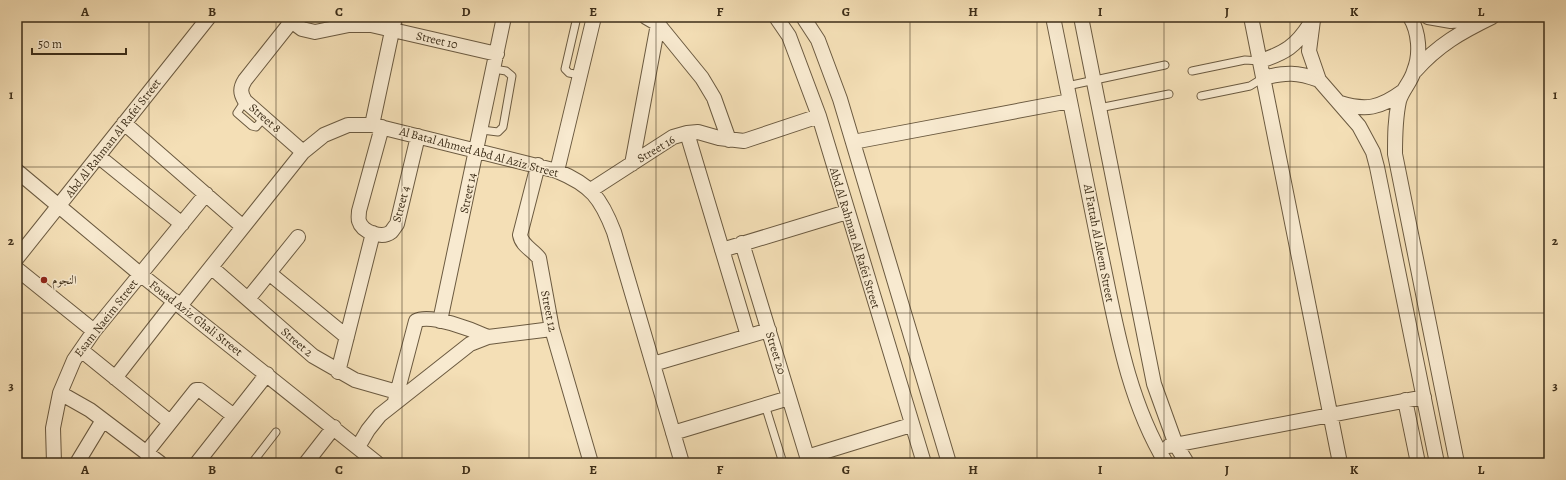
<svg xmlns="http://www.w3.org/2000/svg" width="1566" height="480" font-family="Alegreya,Amiri,serif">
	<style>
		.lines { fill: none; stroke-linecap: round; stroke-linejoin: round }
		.service-casing { stroke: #6b5a40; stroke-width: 9 }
		.minor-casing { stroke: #6b5a40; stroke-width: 16 }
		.service { stroke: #f8ead0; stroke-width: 7 }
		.minor { stroke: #f8ead0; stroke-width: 14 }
		.grid { fill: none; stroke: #3d2e19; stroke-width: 1; stroke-opacity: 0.55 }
		.poi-dot { fill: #8f2418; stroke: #f8ead0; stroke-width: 1.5 }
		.labels { text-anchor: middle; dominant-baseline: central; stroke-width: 3; stroke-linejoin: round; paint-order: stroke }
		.street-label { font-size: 12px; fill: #3d2e19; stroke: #f8ead0 }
		.poi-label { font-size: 12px; fill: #3d2e19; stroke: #f8ead0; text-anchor: start }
		.neatline { fill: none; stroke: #3d2e19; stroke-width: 1.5 }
		.grid-label { font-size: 13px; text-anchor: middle; font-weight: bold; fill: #3d2e19 }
	</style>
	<rect width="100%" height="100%" fill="#f4dfb6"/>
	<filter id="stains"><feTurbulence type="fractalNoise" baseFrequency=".005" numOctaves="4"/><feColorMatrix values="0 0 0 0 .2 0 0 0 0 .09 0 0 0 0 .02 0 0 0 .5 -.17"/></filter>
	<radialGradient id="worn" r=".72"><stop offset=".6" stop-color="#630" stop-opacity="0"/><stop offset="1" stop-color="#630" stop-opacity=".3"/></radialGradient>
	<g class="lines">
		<g class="service-casing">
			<path id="service" d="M 577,17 L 565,69 L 569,73 L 580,75
				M 1192,71 L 1245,60 L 1260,61
				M 1067,86 L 1165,65
				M 1201,96 L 1250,86 L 1263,78
				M 245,101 L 237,113 L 252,126 L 256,127 L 264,118
				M 1099,108 L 1169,94
				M 482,130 L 498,132 L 503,127 L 512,76 L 506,71 L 494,69
				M 765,405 L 783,463
				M 252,463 L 276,432"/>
		</g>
		<g class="minor-casing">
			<path id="minor" d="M 286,17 L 302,29 L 315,32 L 349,25 L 371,25 L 497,54
				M 646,17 L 658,24 L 702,78 L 714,98 L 729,140
				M 776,17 L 789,36 L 819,116 L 924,463
				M 803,17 L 818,40 L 840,99 L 949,463
				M 1053,17 C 1069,93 1084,169 1099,245 C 1115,319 1126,397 1166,463
				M 1081,17 L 1154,384 L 1176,445 L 1187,463
				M 1251,17 L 1340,463
				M 1315,17 L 1313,20 L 1309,51 L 1319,80 L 1359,126 L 1373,152 L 1377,167 L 1437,463
				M 1410,17 C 1419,32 1421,54 1414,71 C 1411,82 1402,90 1399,101 C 1395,119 1395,136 1395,154 L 1457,463
				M 1428,17 L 1451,21 L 1483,17
				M 291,22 L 245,80 C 240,88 240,93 245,101 L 303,152
				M 1260,61 C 1285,53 1296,46 1310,24
				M 1415,71 C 1438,45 1461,32 1492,17
				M 1263,78 C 1286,72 1297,72 1319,80
				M 1340,103 C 1366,111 1380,108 1402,92
				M 124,123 L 243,227
				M 372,125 L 395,17
				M 382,127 L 359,211 C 359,214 358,219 359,221 C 362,232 382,239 391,232 C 393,230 395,226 397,224 L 418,136
				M 687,133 L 748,336
				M 853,142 L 1070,101
				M 98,156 L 182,224
				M 632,164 L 658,24
				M 538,165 L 520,235 C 522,246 532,249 539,258 L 552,329 L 591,463
				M 17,171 L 140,274 L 377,463
				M 557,171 L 594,17
				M 591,190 L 673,137 L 687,133 L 698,132 L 719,138 L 744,141 L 819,116
				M 742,243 L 809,463
				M 722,250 L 847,212
				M 17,258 L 209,17
				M 211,267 L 313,356 L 355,380 L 397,392
				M 17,269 L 94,331
				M 269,273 L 347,337
				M 248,299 L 298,237
				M 180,306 L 303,152 L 324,135 L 348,125 L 372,125 L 557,171 C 591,185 601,198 614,232 L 682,463
				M 440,321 L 504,17
				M 81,350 L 170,422
				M 653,364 L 769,330
				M 338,372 L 373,233
				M 115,378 L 175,301
				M 60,393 L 90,410 L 160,463
				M 1405,400 L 1418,463
				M 395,401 L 416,321 C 430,313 473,330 488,337
				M 673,433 L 789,398
				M 1169,446 L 1424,397
				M 358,447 L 368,430 L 380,415 L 470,344 L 488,337 L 552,329
				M 146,453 L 196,390 L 200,390 L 234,416
				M 807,457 L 911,425
				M 54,463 L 53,428 L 60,393 L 74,360 L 94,331 L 206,194
				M 77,463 L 103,420
				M 197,463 L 267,374
				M 306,463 L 334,427"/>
		</g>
		<use href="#service" class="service"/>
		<use href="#minor" class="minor"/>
	</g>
	<path class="grid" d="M 149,17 L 149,463M 276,17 L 276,463M 402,17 L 402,463M 529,17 L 529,463M 656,17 L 656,463M 783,17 L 783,463M 910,17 L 910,463M 1037,17 L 1037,463M 1164,17 L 1164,463M 1290,17 L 1290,463M 1417,17 L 1417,463M 17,167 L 1549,167M 17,313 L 1549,313"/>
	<circle class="poi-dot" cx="44" cy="280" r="4"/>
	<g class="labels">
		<g class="street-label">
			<text transform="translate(437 40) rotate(13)">Street 10</text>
			<text transform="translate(265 118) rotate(41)">Street 8</text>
			<text transform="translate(113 138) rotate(-52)">Abd Al Rahman Al Rafei Street</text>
			<text transform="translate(656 149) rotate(-31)">Street 16</text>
			<text transform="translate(479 152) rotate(15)">Al Batal Ahmed Abd Al Aziz Street</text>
			<text transform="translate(468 193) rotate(-78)">Street 14</text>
			<text transform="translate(401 204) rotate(-75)">Street 4</text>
			<text transform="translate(855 238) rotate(73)">Abd Al Rahman Al Rafei Street</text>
			<text transform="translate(1099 243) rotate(79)">Al Fattah Al Aleem Street</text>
			<text transform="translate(549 311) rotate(79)">Street 12</text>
			<text transform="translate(106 318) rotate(-52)">Esam Naeim Street</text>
			<text transform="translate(196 318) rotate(38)">Fouad Aziz Ghali Street</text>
			<text transform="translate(297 342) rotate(41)">Street 2</text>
			<text transform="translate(776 353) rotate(73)">Street 20</text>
		</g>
		<g class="poi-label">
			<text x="52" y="280">النجوم</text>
		</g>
	</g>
	<rect width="1566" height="480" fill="none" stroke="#f4dfb6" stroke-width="44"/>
	<path d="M32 48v6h94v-6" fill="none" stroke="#3d2e19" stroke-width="2"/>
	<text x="38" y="48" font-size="12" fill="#3d2e19" stroke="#f8ead0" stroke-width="3" paint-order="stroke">50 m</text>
	<rect x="22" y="22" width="1522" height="436" class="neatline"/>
	<g class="grid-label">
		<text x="85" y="16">A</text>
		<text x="212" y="16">B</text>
		<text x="339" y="16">C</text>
		<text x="466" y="16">D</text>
		<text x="593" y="16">E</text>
		<text x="720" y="16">F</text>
		<text x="846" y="16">G</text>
		<text x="973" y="16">H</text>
		<text x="1100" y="16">I</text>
		<text x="1227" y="16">J</text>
		<text x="1354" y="16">K</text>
		<text x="1481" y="16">L</text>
		<text x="11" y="99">1</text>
		<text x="1555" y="99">1</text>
		<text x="11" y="245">2</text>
		<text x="1555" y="245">2</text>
		<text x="11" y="390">3</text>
		<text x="1555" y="390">3</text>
		<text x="85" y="474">A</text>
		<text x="212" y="474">B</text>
		<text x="339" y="474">C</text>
		<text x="466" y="474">D</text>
		<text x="593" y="474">E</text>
		<text x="720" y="474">F</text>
		<text x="846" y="474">G</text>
		<text x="973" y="474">H</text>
		<text x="1100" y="474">I</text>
		<text x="1227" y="474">J</text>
		<text x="1354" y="474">K</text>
		<text x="1481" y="474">L</text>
	</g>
	<rect width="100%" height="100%" filter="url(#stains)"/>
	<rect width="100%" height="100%" fill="url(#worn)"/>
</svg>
